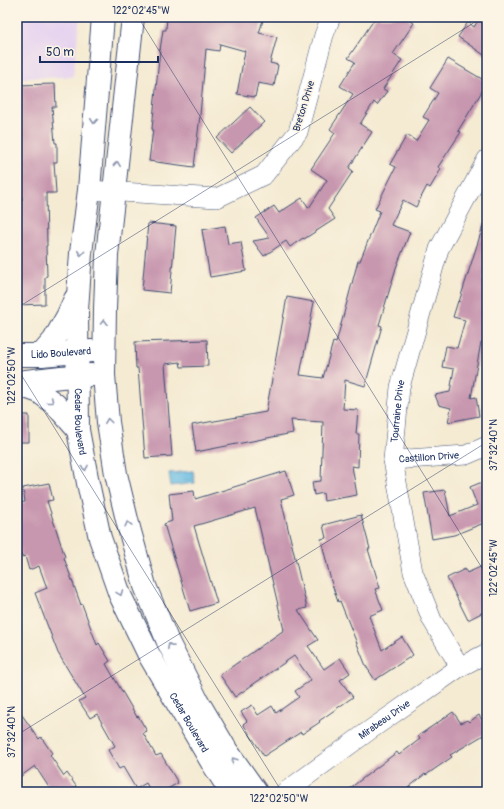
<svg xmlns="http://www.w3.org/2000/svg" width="504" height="809" font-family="Pangolin,sans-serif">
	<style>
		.built { fill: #e6d3f0 }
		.water { fill: url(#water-ripples); stroke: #4075a0 }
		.building { fill: #c796af }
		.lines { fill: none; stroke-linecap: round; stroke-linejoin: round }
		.minor-casing { stroke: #3c4b70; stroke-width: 20 }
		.tertiary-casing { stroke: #3c4b70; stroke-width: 24 }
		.minor { stroke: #fff; stroke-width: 19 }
		.tertiary { stroke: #fff; stroke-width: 22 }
		.oneway { stroke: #8d97ae }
		.ticks { fill: none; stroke: #1b2f5e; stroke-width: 1; stroke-opacity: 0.45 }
		.labels { text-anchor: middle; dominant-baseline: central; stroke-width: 3.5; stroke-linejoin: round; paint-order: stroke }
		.street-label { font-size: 10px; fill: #1b2f5e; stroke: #fcf5e5 }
		.neatline { fill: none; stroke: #1b2f5e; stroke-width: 1.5 }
		.ticks-label { font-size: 10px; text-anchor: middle; fill: #1b2f5e }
	</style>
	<defs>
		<pattern id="water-ripples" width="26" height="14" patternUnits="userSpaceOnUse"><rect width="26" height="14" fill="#66bbe3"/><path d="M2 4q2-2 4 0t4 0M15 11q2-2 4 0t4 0" fill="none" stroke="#5398bb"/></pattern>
	</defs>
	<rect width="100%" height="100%" fill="#fcf5e5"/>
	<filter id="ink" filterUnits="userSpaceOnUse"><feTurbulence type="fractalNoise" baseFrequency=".025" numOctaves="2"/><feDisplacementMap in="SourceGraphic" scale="8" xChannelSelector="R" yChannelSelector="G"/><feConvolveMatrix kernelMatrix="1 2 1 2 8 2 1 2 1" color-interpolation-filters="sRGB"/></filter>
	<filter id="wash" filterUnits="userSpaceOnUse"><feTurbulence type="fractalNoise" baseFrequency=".012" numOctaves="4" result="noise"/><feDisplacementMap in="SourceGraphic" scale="16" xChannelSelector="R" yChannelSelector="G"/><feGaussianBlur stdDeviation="0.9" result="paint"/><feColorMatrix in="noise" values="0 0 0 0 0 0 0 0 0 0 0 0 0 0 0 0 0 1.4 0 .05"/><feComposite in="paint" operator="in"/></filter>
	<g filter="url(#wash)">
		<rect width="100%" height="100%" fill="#f5ebd3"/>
		<path class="built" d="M 17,17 L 80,17 L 73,77 L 17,78 Z"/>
		<path class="water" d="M 193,471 L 195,483 L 171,486 L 169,473 Z"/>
		<g id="blocks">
			<path class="building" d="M 167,17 L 264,17 L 259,33 L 277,37 L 270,63 L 278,65 L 274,86 L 258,83 L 255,97 L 237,94 L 245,51 L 220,44 L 219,51 L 206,49 L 200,115 L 194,167 L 149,161 L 153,129 L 152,129 L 160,49 L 160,50 L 163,30 L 166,30 Z
				M 376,17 L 405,17 L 414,23 L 393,54 L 402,60 L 383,89 L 387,91 L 377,105 L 374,102 L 360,124 L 372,132 L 349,168 L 353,171 L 328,209 L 335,219 L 304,239 L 303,238 L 290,247 L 286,241 L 264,256 L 253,241 L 270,238 L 256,218 L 274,206 L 279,213 L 302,198 L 309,208 L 327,180 L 311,169 L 335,133 L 330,129 L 353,94 L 340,86 L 355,62 L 348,58 Z
				M 480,17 L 487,17 L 487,57 L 458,37 L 468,22 L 474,27 Z
				M 448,59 L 487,82 L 487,83 L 458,131 L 461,132 L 438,167 L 441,169 L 430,188 L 427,186 L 416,207 L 403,200 L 391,225 L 410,232 L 396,268 L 379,325 L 382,326 L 365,386 L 345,380 L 343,409 L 358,410 L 356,434 L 359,434 L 358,467 L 352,466 L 357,495 L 324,501 L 323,493 L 314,495 L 312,482 L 321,481 L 323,422 L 291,420 L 293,433 L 196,452 L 192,425 L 266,412 L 287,297 L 314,302 L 300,375 L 323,378 L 333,342 L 336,343 L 358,261 L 360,261 L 380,211 L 375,209 L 396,167 L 390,164 L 407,135 L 416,141 L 429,120 L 423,117 L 438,93 L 430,88 Z
				M 55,84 L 56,107 L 52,107 L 55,143 L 57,143 L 57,162 L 54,162 L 56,193 L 46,193 L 47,246 L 46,246 L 47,276 L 45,277 L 45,304 L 17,305 L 17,206 L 18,206 L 18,200 L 22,200 L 20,171 L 20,137 L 17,137 L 17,85 Z
				M 250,107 L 264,122 L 231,153 L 217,138 Z
				M 148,223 L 176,226 L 170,293 L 142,290 Z
				M 484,223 L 487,224 L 487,269 L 483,280 L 487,281 L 487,343 L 481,342 L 471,398 L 476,397 L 479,416 L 448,422 L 451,408 L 439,405 L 435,395 L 450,392 L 454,369 L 442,367 L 446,346 L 457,348 L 465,320 L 453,317 L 458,301 L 459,302 Z
				M 225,226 L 228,244 L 241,242 L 246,271 L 210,277 L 202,230 Z
				M 207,340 L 208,366 L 181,367 L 180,362 L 165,364 L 172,456 L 145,458 L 138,368 L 136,368 L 135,342 Z
				M 17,415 L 29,415 L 29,442 L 17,442 Z
				M 286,471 L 294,495 L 281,499 L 307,608 L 298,610 L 318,640 L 308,646 L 324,669 L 340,658 L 350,673 L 340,680 L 353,697 L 319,721 L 320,722 L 302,734 L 301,732 L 264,756 L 243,724 L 247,721 L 241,712 L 252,705 L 258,715 L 272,706 L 276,713 L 299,697 L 295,691 L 311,680 L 294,656 L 235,697 L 220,675 L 284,630 L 255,508 L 194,526 L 217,603 L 190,611 L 164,524 L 172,521 L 169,494 L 194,491 L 195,499 Z
				M 487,480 L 487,528 L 486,529 L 484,523 L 454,535 L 432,539 L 424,493 L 445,490 L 450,516 L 477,505 L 470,487 Z
				M 49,483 L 53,500 L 47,501 L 65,557 L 64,558 L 81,605 L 82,604 L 97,645 L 99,643 L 110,661 L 106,664 L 137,717 L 138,716 L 147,731 L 143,733 L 156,756 L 161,754 L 178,783 L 162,792 L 151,792 L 146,783 L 136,789 L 123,767 L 119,769 L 108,750 L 115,746 L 97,714 L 90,718 L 79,701 L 85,698 L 58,653 L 35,593 L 47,588 L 39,566 L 29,570 L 25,556 L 22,557 L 17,544 L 17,503 L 25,502 L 23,488 Z
				M 361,515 L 370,549 L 368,549 L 380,588 L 375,589 L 383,610 L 369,616 L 382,650 L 402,637 L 413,655 L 375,680 L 366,666 L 340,601 L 338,602 L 331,581 L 321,539 L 326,538 L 323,525 Z
				M 487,564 L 487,610 L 468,620 L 447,578 L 465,569 L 467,573 Z
				M 17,708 L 39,739 L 41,737 L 52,753 L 50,755 L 64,776 L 67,773 L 76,786 L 69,792 L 52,792 L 35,766 L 17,779 Z
				M 453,712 L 461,723 L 467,720 L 469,722 L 479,715 L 487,728 L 487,733 L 450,755 L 452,757 L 426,775 L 425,774 L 403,792 L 387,792 L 385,788 L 374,792 L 345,792 L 397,752 L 399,755 L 420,739 L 418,736 Z"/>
		</g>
	</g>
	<g filter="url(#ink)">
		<use href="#blocks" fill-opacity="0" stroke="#3c4b70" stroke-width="1"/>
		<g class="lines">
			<g class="minor-casing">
				<g id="minor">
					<path d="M 89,190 L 217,198 L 264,175 L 298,132 L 324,35 L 331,17"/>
					<path id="s1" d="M 393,460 L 466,455 L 487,446"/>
					<path id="s2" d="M 460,667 L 432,620 L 413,572 L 393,460 L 400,387 L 439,249 L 487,159"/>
					<path id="s3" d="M 285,792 L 370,730 L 460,667 L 487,653"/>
				</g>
			</g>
			<g class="tertiary-casing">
				<g id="tertiary">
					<path id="s4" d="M 103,17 L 89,190 L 81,253 L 77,310 L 78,430 L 88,483 L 100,538 L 120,595 L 149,655 L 211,761 L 231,792"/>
					<path d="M 133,17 L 107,255 L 105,309 L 104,375 L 108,422 L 116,474 L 129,528 L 145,586 L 168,642 L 197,700 L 227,751 L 256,792"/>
					<path id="s5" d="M 17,355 L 41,355 L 92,351"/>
					<path d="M 41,355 L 54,340 L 67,317 L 75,299"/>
					<path d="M 17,382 L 61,377 L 92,375"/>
					<path d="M 17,384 L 39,392 L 55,404 L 78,430"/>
				</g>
			</g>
			<use href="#minor" class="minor"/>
			<use href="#tertiary" class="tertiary"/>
		</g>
		<defs><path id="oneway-chevron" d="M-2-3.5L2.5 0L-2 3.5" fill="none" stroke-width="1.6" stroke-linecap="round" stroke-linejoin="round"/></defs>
		<g class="oneway">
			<use href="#oneway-chevron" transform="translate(94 121) rotate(95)"/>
			<use href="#oneway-chevron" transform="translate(117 164) rotate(-84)"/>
			<use href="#oneway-chevron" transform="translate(81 253) rotate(95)"/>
			<use href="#oneway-chevron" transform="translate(104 322) rotate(-89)"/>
			<use href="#oneway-chevron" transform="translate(51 401) rotate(38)"/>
			<use href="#oneway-chevron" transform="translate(108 421) rotate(-97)"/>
			<use href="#oneway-chevron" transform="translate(85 468) rotate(80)"/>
			<use href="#oneway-chevron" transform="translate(128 524) rotate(-104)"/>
			<use href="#oneway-chevron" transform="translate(120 593) rotate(69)"/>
			<use href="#oneway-chevron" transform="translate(170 646) rotate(-116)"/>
			<use href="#oneway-chevron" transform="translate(234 760) rotate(-124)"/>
		</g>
	</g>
	<path class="ticks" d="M 138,17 L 487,576M 478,17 L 487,31M 17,308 L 483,17M 17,368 L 282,792M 17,735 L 487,442"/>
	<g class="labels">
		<g class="street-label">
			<text transform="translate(304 106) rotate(-73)">Breton Drive</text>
			<text stroke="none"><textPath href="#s5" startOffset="44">Lido Boulevard</textPath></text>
			<text stroke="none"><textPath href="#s2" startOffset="269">Tourraine Drive</textPath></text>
			<text stroke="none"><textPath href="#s4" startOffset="406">Cedar Boulevard</textPath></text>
			<text stroke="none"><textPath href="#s1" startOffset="36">Castillon Drive</textPath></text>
			<text stroke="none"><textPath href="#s3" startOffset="123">Mirabeau Drive</textPath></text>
			<text stroke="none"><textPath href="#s4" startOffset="730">Cedar Boulevard</textPath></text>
		</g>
	</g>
	<rect width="504" height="809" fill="none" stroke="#fcf5e5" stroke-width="44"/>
	<path d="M40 56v6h118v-6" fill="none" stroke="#1b2f5e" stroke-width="2"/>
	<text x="46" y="56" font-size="12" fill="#1b2f5e" stroke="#fcf5e5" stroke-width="3" paint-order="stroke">50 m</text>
	<rect x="22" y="22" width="460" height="765" class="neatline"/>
	<g class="ticks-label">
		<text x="141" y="14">122°02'45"W</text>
		<text transform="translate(11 376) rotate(-90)" y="4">122°02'50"W</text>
		<text transform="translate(493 445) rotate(-90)" y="4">37°32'40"N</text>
		<text transform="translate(493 568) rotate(-90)" y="4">122°02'45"W</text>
		<text transform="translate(11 732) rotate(-90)" y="4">37°32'40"N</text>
		<text x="279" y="802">122°02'50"W</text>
	</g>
</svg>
